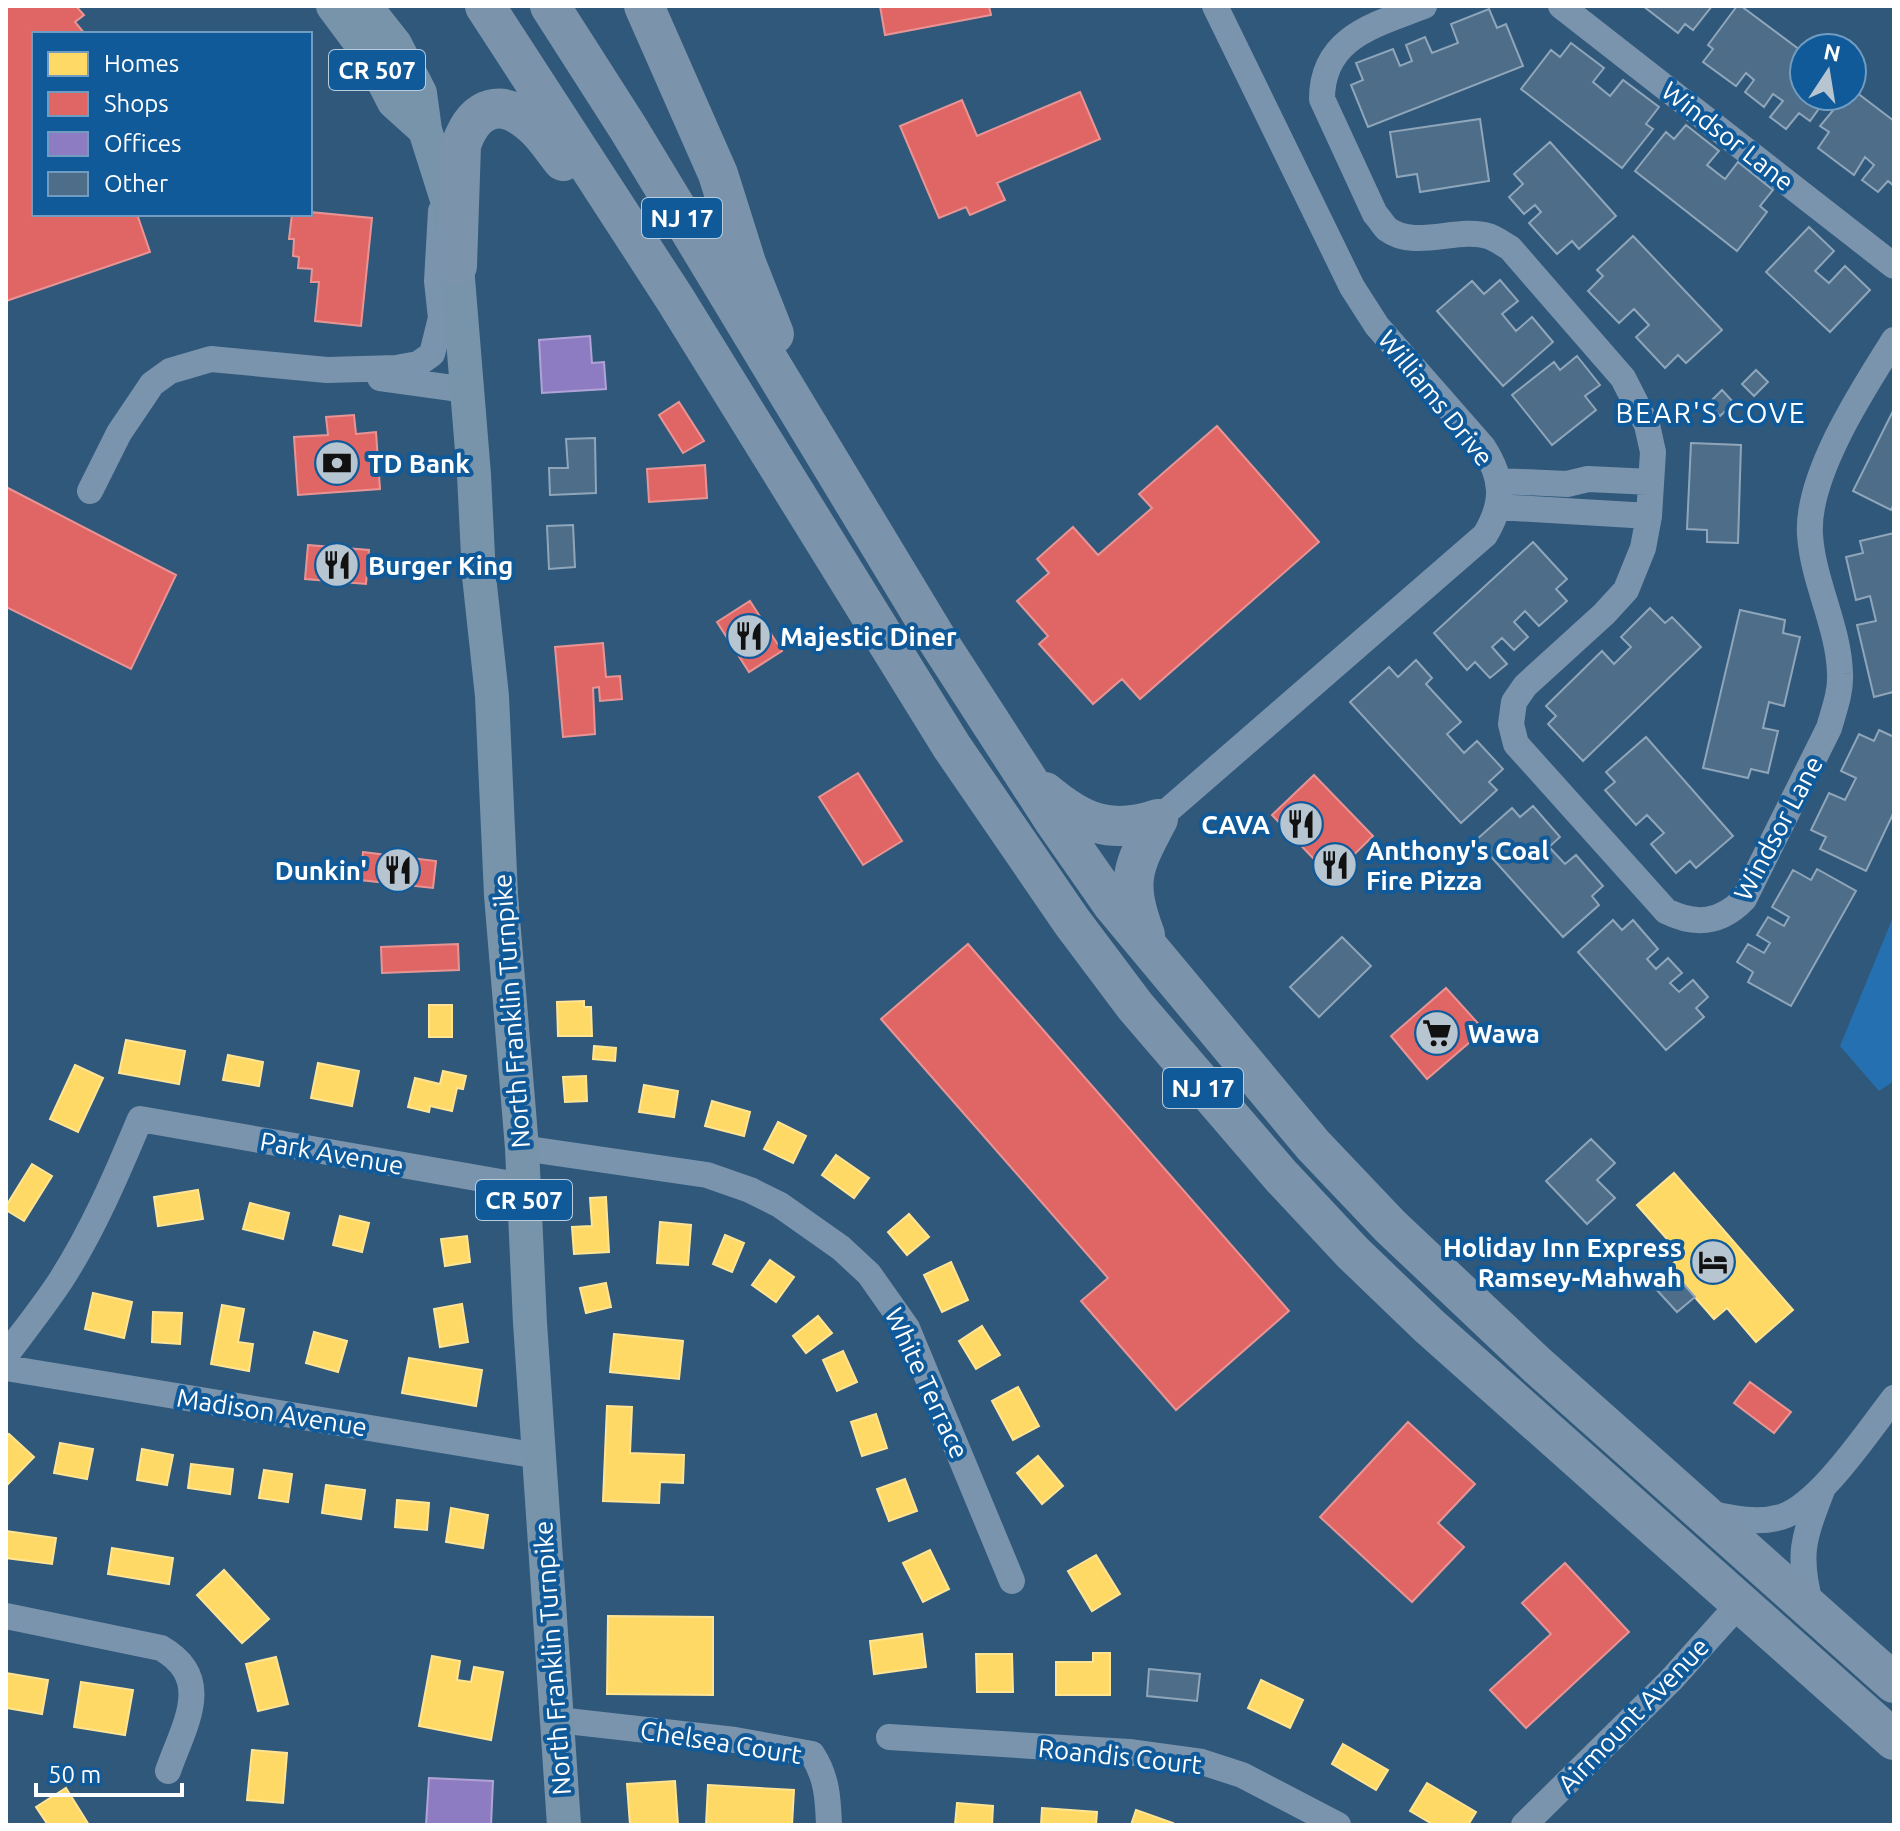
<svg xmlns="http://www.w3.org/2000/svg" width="1900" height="1831" font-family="Ubuntu,sans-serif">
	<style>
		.green { fill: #2570b0 }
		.homes { fill: #ffd966; stroke: #ffe494; stroke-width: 2 }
		.shops { fill: #e06666; stroke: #e99494; stroke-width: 2 }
		.offices { fill: #8e7cc3; stroke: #b0a3d5; stroke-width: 2 }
		.building { fill: #4e6d89; stroke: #8fa6ba; stroke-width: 2 }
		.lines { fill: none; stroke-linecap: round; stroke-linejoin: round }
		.minor { stroke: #7b94ad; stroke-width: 26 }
		.major { stroke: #7894aa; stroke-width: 34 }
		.highway { stroke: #7b94ab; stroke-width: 40 }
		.labels { text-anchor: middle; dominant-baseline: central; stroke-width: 8; stroke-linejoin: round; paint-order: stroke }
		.shield { fill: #105a9a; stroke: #b7cee1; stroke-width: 2 }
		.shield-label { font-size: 24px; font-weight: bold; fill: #fff }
		.street-label { font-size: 26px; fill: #fff; stroke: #105a9a }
		.poi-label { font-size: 26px; font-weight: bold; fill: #fff; stroke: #105a9a; text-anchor: start }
		.neighbourhood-label { font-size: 28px; letter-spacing: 2px; fill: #fff; stroke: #105a9a }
	</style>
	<rect width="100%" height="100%" fill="#30587a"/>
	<path class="green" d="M 1894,915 L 1894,1081 L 1879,1091 L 1840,1046 Z"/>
	<path class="homes" d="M 584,1001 L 584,1007 L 591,1007 L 592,1036 L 558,1036 L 557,1002 Z
		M 429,1005 L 452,1005 L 452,1037 L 429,1037 Z
		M 126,1040 L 185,1051 L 179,1084 L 119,1073 Z
		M 594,1046 L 616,1048 L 615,1061 L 593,1059 Z
		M 228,1055 L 263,1062 L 259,1086 L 223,1080 Z
		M 318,1063 L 359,1071 L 352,1106 L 311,1098 Z
		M 75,1065 L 103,1078 L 78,1132 L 50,1119 Z
		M 443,1071 L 466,1076 L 463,1089 L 457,1088 L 452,1111 L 430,1106 L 429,1112 L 408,1107 L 415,1078 L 440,1084 Z
		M 586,1076 L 587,1101 L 565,1102 L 563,1077 Z
		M 644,1085 L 678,1091 L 674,1117 L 639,1112 Z
		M 712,1101 L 750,1112 L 744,1136 L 705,1126 Z
		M 778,1122 L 806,1136 L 793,1163 L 764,1149 Z
		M 836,1155 L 869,1178 L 854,1198 L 822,1175 Z
		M 32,1164 L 52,1176 L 24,1221 L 6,1210 L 6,1206 Z
		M 1674,1173 L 1793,1310 L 1756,1342 L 1727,1308 L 1714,1319 L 1673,1272 L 1669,1267 L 1682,1256 L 1637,1205 Z
		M 198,1190 L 203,1219 L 158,1226 L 154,1197 Z
		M 606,1197 L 609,1252 L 574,1254 L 572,1227 L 592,1226 L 590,1198 Z
		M 250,1203 L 289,1213 L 283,1239 L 243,1229 Z
		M 909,1214 L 929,1237 L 907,1255 L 888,1232 Z
		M 340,1216 L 369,1223 L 362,1252 L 333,1245 Z
		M 660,1222 L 691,1225 L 688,1265 L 657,1263 Z
		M 725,1235 L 744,1243 L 732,1272 L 713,1264 Z
		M 467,1236 L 470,1262 L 445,1266 L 441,1239 Z
		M 770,1260 L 794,1277 L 776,1302 L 752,1285 Z
		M 951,1262 L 968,1300 L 942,1312 L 924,1275 Z
		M 606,1283 L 611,1307 L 586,1313 L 580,1288 Z
		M 93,1293 L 132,1302 L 124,1338 L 85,1329 Z
		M 462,1304 L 468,1342 L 440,1347 L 434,1309 Z
		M 222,1305 L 244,1309 L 238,1342 L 253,1344 L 249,1371 L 211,1364 Z
		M 153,1312 L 182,1313 L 180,1344 L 152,1342 Z
		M 818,1316 L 832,1333 L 806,1353 L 793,1336 Z
		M 982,1326 L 1000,1355 L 976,1369 L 959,1341 Z
		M 314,1332 L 347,1341 L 338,1372 L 306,1363 Z
		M 614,1334 L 683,1341 L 679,1379 L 610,1372 Z
		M 843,1351 L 857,1382 L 837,1391 L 823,1360 Z
		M 409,1358 L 482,1370 L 476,1406 L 402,1393 Z
		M 1018,1387 L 1039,1426 L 1013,1440 L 992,1401 Z
		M 607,1406 L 632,1407 L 630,1453 L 684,1455 L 683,1483 L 660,1482 L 659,1503 L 603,1501 Z
		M 876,1414 L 887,1448 L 862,1456 L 851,1422 Z
		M 9,1434 L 34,1457 L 7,1485 L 6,1438 Z
		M 60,1443 L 93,1449 L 87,1479 L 54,1473 Z
		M 142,1449 L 173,1455 L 167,1485 L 137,1480 Z
		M 1038,1456 L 1063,1486 L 1042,1504 L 1017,1473 Z
		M 191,1464 L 233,1469 L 230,1494 L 188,1488 Z
		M 264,1470 L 292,1474 L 288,1502 L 259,1498 Z
		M 905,1479 L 917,1511 L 889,1521 L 877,1489 Z
		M 326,1485 L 365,1490 L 361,1519 L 322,1513 Z
		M 397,1500 L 429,1503 L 427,1530 L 395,1527 Z
		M 451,1508 L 488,1515 L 483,1548 L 446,1542 Z
		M 6,1531 L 56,1538 L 52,1564 L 6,1558 Z
		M 112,1548 L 173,1558 L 169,1584 L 108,1574 Z
		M 930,1550 L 949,1589 L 923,1602 L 903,1563 Z
		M 1096,1555 L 1120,1594 L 1092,1611 L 1068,1571 Z
		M 224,1570 L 269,1619 L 242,1643 L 197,1595 Z
		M 608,1616 L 713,1617 L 713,1695 L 607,1694 Z
		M 922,1634 L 926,1667 L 874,1674 L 870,1641 Z
		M 1093,1653 L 1110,1653 L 1110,1695 L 1056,1695 L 1056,1662 L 1093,1662 Z
		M 976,1654 L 1012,1654 L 1013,1692 L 977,1692 Z
		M 432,1656 L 460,1661 L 457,1680 L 471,1682 L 474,1667 L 503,1672 L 491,1740 L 419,1726 Z
		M 276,1657 L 288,1704 L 258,1711 L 246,1664 Z
		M 6,1673 L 48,1680 L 42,1714 L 6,1708 Z
		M 1261,1680 L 1303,1700 L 1290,1728 L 1248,1708 Z
		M 81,1682 L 133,1690 L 125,1735 L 74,1727 Z
		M 1343,1744 L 1388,1770 L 1376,1790 L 1332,1764 Z
		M 252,1750 L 287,1753 L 283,1803 L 247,1800 Z
		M 675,1781 L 678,1825 L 630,1825 L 627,1784 Z
		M 1427,1783 L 1476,1812 L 1468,1825 L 1434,1825 L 1410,1811 Z
		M 708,1785 L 794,1790 L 792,1825 L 706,1825 Z
		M 66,1788 L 89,1825 L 48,1825 L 36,1807 Z
		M 957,1803 L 993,1806 L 992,1825 L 955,1825 Z
		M 1042,1808 L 1097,1812 L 1096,1825 L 1041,1825 Z
		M 1136,1810 L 1173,1823 L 1172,1825 L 1131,1825 Z"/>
	<path class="shops" d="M 6,6 L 76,6 L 84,15 L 75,22 L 85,34 L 34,34 L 34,214 L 137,214 L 150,252 L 6,301 Z
		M 880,6 L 989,6 L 991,15 L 885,35 Z
		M 1080,92 L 1100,139 L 997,183 L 1005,200 L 970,215 L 966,207 L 939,218 L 900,126 L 962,100 L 977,136 Z
		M 310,212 L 372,218 L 361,326 L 315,321 L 319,282 L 311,282 L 312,269 L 298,268 L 299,257 L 293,256 L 294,239 L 289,239 L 292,214 L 310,214 Z
		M 679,402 L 704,441 L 683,453 L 659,415 Z
		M 354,415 L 356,434 L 376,432 L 380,489 L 298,495 L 294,437 L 328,435 L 326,417 Z
		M 1217,426 L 1319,542 L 1140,699 L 1122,679 L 1093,704 L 1039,644 L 1048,636 L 1017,601 L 1049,573 L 1037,559 L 1073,527 L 1098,555 L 1152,508 L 1139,494 Z
		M 705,465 L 707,498 L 649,502 L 647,469 Z
		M 6,487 L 176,575 L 131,669 L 6,607 Z
		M 308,545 L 369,550 L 366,584 L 305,579 Z
		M 750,601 L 782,651 L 749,672 L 717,622 Z
		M 603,643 L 606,677 L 620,676 L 622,699 L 600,701 L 599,687 L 593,688 L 595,734 L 563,737 L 555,647 Z
		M 858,773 L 902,841 L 863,865 L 819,797 Z
		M 1314,775 L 1373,836 L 1331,877 L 1272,815 Z
		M 363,852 L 436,861 L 433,888 L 360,880 Z
		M 458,944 L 459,970 L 382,973 L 381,947 Z
		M 968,944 L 1289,1311 L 1176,1410 L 1081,1301 L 1108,1278 L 881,1019 Z
		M 1446,988 L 1484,1030 L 1427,1079 L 1391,1036 Z
		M 1750,1382 L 1791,1412 L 1774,1433 L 1734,1403 Z
		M 1408,1422 L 1475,1484 L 1438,1523 L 1464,1547 L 1412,1602 L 1320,1517 Z
		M 1565,1563 L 1629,1632 L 1526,1728 L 1490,1690 L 1551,1634 L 1522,1603 Z"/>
	<path class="offices" d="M 590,336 L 592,363 L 604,362 L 606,389 L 542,393 L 539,340 Z
		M 429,1778 L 493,1781 L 491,1825 L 426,1825 Z"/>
	<path class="building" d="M 1643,6 L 1712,6 L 1693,30 L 1685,24 L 1678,33 Z
		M 1737,6 L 1741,6 L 1804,53 L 1804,96 L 1828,96 L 1810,121 L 1799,113 L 1786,129 L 1770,117 L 1783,101 L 1773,94 L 1764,107 L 1745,92 L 1754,80 L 1746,73 L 1736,86 L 1703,62 L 1713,49 L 1708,45 Z
		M 1489,9 L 1497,28 L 1506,24 L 1523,66 L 1368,127 L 1351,85 L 1363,80 L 1356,63 L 1393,49 L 1400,66 L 1412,61 L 1406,45 L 1425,37 L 1432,53 L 1458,43 L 1451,24 Z
		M 1571,43 L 1604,68 L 1593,82 L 1610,96 L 1623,80 L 1659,107 L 1646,124 L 1653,129 L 1622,168 L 1521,89 L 1551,50 L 1560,57 Z
		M 1852,89 L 1894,121 L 1894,186 L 1888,181 L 1878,192 L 1862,180 L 1874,165 L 1865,157 L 1854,175 L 1818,148 L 1829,132 L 1820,126 L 1845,96 L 1852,96 Z
		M 1480,119 L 1489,181 L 1420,192 L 1417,174 L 1397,177 L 1390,132 Z
		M 1686,125 L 1719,151 L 1707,165 L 1725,179 L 1738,162 L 1773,190 L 1760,206 L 1767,212 L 1737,251 L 1635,171 L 1666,132 L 1674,139 Z
		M 1550,142 L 1616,216 L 1579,249 L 1572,241 L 1557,254 L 1529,223 L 1541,212 L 1535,205 L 1524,214 L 1509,197 L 1523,184 L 1514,174 Z
		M 1809,227 L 1834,251 L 1815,271 L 1829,283 L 1845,266 L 1870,290 L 1830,332 L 1766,272 Z
		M 1633,236 L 1722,330 L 1686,363 L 1678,355 L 1665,368 L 1636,337 L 1649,325 L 1634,309 L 1619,323 L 1588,291 L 1603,276 L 1597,270 Z
		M 1500,280 L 1518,301 L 1502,314 L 1516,331 L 1532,317 L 1553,342 L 1503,386 L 1437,311 L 1472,281 L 1484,294 Z
		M 1577,356 L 1600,385 L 1585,396 L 1596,410 L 1552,445 L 1512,395 L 1554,362 L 1560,370 Z
		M 1756,370 L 1768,382 L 1754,396 L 1742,384 Z
		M 1722,390 L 1734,403 L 1720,416 L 1708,404 Z
		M 1894,409 L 1894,504 L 1891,510 L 1853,491 Z
		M 595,438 L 596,493 L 550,495 L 549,468 L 568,468 L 566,439 Z
		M 1691,443 L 1741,445 L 1738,543 L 1707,542 L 1707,530 L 1687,529 Z
		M 573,525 L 575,567 L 549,569 L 547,526 Z
		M 1894,533 L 1894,699 L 1893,692 L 1874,697 L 1857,625 L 1876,621 L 1870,596 L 1856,600 L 1846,557 L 1863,553 L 1860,541 Z
		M 1533,542 L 1567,579 L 1556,589 L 1567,601 L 1539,626 L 1525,611 L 1514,622 L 1528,637 L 1514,650 L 1502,638 L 1492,647 L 1507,664 L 1490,678 L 1475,662 L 1467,670 L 1434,633 Z
		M 1650,608 L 1665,623 L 1672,617 L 1701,647 L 1583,761 L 1548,724 L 1556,716 L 1546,706 L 1602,651 L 1614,664 L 1631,647 L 1621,637 Z
		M 1740,610 L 1785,620 L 1783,633 L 1800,637 L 1784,706 L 1769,702 L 1763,728 L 1778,731 L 1768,773 L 1751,769 L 1748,778 L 1703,768 Z
		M 1416,660 L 1432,678 L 1426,684 L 1461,722 L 1447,734 L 1464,753 L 1477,741 L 1503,769 L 1489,782 L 1497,790 L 1461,823 L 1350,702 L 1389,667 L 1398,677 Z
		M 1879,730 L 1894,737 L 1894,812 L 1866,871 L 1820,849 L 1826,837 L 1811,830 L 1829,793 L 1845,800 L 1856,778 L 1841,771 L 1859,734 L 1874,741 Z
		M 1646,737 L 1733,836 L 1696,868 L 1690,861 L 1676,873 L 1651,844 L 1664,833 L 1647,815 L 1636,825 L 1605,790 L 1615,782 L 1606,772 Z
		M 1533,806 L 1560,837 L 1549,847 L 1565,864 L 1576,855 L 1603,886 L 1592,896 L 1599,905 L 1563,937 L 1476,840 L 1512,808 L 1520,817 Z
		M 1817,869 L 1856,891 L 1791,1006 L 1748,982 L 1753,972 L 1737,962 L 1748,944 L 1764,953 L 1770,943 L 1757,935 L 1768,917 L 1784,926 L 1789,917 L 1772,907 L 1793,870 L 1811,880 Z
		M 1613,920 L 1622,930 L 1633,920 L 1658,949 L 1647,959 L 1656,969 L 1668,958 L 1682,973 L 1670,983 L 1679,992 L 1693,980 L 1708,997 L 1696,1008 L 1704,1017 L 1666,1050 L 1578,952 Z
		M 1342,937 L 1371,966 L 1319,1017 L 1290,987 Z
		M 1591,1139 L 1615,1163 L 1597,1180 L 1615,1198 L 1587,1224 L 1546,1181 Z
		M 1673,1272 L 1695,1297 L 1677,1312 L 1655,1288 Z
		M 1149,1669 L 1200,1674 L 1197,1701 L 1147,1696 Z"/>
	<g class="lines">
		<path class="minor" d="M 1424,6 C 1375,25 1322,37 1322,99 L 1375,214 C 1379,218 1383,225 1387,229 C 1415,250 1457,227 1488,236 C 1495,238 1503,244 1510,248 L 1623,378 L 1647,425 L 1653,452 L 1649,516 L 1643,548 L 1626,590 L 1604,614 L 1525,686 L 1514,702 L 1511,724 L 1516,744 L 1666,911 C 1696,926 1721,923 1744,899 L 1829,728 C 1834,710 1841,692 1840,674 C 1839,627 1813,582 1810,535 C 1806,476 1863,389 1894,340
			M 1561,6 L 1894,266
			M 380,378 L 467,390
			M 1499,481 L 1567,484 L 1588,479 L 1651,482
			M 90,491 L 119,433 L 152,384 L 170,371 L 211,359 L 327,370 L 396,368 L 418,364 L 432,354 L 441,318 L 437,281 L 441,211
			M 1498,507 L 1649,516
			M 1158,819 L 1485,535 C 1505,502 1503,478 1483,447 L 1377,326 L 1352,287 L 1215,6
			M 522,1148 L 707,1175 L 750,1190 L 780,1205 L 841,1248 L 869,1274 L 907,1328 L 1012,1581
			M 6,1355 C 24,1331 44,1306 61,1280 C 93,1230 117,1174 140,1119 L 523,1186
			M 6,1368 L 539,1456
			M 1708,1513 C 1731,1518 1756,1524 1781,1517 C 1819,1506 1869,1430 1894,1398
			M 1811,1607 C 1797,1555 1803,1539 1822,1490
			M 6,1616 L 161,1648 C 215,1679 184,1725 168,1771
			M 558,1720 L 735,1740 L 812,1754 C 827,1777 828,1798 829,1825
			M 889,1737 L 1129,1752 L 1202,1762 L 1242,1775 L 1338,1825
			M 1524,1825 L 1671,1680 L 1740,1603"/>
		<path class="major" d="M 333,6 L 371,57 L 394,102 L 425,130
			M 365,6 L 395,44 L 420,93 L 425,130 L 450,209 L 457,266 L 474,475 L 479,576 L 492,696 L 501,895 L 522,1148 L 530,1323 L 564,1825"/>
		<path class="highway" d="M 485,6 L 675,299 L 952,747 L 1072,922 L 1135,1006 L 1281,1176 L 1353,1253 L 1429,1326 L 1894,1740
			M 550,6 L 628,128 L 938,641 L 1053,819 L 1113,905 L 1313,1145 L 1390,1226 L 1537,1365 L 1894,1683
			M 644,6 L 718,174 L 746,263 L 774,334
			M 457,266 L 461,145 C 475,105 502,97 534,126 C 545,136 554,150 563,161
			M 1045,792 C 1082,823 1110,835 1158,819
			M 1145,935 C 1125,881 1132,868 1158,819"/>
	</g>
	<defs>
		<g id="bank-disc" transform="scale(2.3)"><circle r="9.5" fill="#b7c5d0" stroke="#105a9a"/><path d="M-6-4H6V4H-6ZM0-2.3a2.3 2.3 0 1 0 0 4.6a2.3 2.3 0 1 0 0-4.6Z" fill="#111"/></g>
		<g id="restaurant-disc" transform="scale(2.3)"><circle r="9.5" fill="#b7c5d0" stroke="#105a9a"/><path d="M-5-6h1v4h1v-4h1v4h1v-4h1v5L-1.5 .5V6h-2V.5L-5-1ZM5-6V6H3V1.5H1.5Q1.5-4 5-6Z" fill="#111"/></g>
		<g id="supermarket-disc" transform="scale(2.3)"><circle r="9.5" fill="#b7c5d0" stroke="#105a9a"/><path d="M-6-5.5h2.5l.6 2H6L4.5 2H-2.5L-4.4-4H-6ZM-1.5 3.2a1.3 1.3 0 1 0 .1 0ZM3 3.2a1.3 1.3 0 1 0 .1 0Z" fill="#111"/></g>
		<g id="hotel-disc" transform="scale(2.3)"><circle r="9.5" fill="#b7c5d0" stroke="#105a9a"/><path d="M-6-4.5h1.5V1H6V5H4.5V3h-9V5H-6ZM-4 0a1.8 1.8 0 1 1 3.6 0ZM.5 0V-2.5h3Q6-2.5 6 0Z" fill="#111"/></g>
	</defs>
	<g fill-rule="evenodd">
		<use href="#bank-disc" x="337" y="463"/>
		<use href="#restaurant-disc" x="337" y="565"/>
		<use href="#restaurant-disc" x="749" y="636"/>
		<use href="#restaurant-disc" x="1301" y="824"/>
		<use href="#restaurant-disc" x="1335" y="865"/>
		<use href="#restaurant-disc" x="398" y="870"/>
		<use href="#supermarket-disc" x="1437" y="1033"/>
		<use href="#hotel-disc" x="1713" y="1262"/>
	</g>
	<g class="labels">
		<g class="shield">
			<rect x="329" y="50" width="96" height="40" rx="6"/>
			<rect x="642" y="198" width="80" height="40" rx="6"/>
			<rect x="1163" y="1068" width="80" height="40" rx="6"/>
			<rect x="476" y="1180" width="96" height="40" rx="6"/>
		</g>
		<g class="shield-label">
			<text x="377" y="70">CR 507</text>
			<text x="682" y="218">NJ 17</text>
			<text x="1203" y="1088">NJ 17</text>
			<text x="524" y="1200">CR 507</text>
		</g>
		<g class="street-label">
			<text transform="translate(1728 136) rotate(38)">Windsor Lane</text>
			<text transform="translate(1436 398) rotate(51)">Williams Drive</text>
			<text transform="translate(1778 828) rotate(-62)">Windsor Lane</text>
			<text transform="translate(511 1011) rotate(-94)">North Franklin Turnpike</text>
			<text transform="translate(332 1153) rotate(10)">Park Avenue</text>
			<text transform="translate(927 1383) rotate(65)">White Terrace</text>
			<text transform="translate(272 1412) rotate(9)">Madison Avenue</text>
			<text transform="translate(552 1658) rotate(-94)">North Franklin Turnpike</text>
			<text transform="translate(1633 1715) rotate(-46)">Airmount Avenue</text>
			<text transform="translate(721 1742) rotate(9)">Chelsea Court</text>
			<text transform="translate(1120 1756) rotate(6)">Roandis Court</text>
		</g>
		<g class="poi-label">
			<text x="368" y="463">TD Bank</text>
			<text x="368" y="565">Burger King</text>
			<text x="780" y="636">Majestic Diner</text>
			<text x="1270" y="824" text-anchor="end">CAVA</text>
			<text x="1366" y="850">Anthony's Coal<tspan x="1366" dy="30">Fire Pizza</tspan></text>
			<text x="367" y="870" text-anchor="end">Dunkin'</text>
			<text x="1468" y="1033">Wawa</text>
			<text x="1682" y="1247" text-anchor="end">Holiday Inn Express<tspan x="1682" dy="30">Ramsey-Mahwah</tspan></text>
		</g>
		<g class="neighbourhood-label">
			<text x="1711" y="412">BEAR'S COVE</text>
		</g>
	</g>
	<rect width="1900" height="1831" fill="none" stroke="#ffffff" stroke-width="16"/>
	<rect x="32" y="32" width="280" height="184" fill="#105a9a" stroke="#709cc2" stroke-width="2"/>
	<rect x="48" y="52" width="40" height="24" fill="#ffd966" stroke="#709cc2" stroke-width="2"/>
	<text x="104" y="72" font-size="24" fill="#ffffff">Homes</text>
	<rect x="48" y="92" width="40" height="24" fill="#e06666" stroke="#709cc2" stroke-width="2"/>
	<text x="104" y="112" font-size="24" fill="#ffffff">Shops</text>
	<rect x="48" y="132" width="40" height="24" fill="#8e7cc3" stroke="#709cc2" stroke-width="2"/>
	<text x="104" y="152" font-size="24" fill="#ffffff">Offices</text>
	<rect x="48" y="172" width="40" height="24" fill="#4e6d89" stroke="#709cc2" stroke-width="2"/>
	<text x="104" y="192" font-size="24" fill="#ffffff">Other</text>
	<g transform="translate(1828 72) rotate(12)"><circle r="38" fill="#105a9a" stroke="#709cc2" stroke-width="2"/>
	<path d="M0-6L14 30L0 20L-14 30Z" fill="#b7c5d0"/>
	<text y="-12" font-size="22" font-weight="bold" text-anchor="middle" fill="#ffffff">N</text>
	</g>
	<path d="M36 1783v12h146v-12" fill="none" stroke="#ffffff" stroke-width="4"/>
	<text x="48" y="1783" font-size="24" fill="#ffffff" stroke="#105a9a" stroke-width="6" paint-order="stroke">50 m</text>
</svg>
